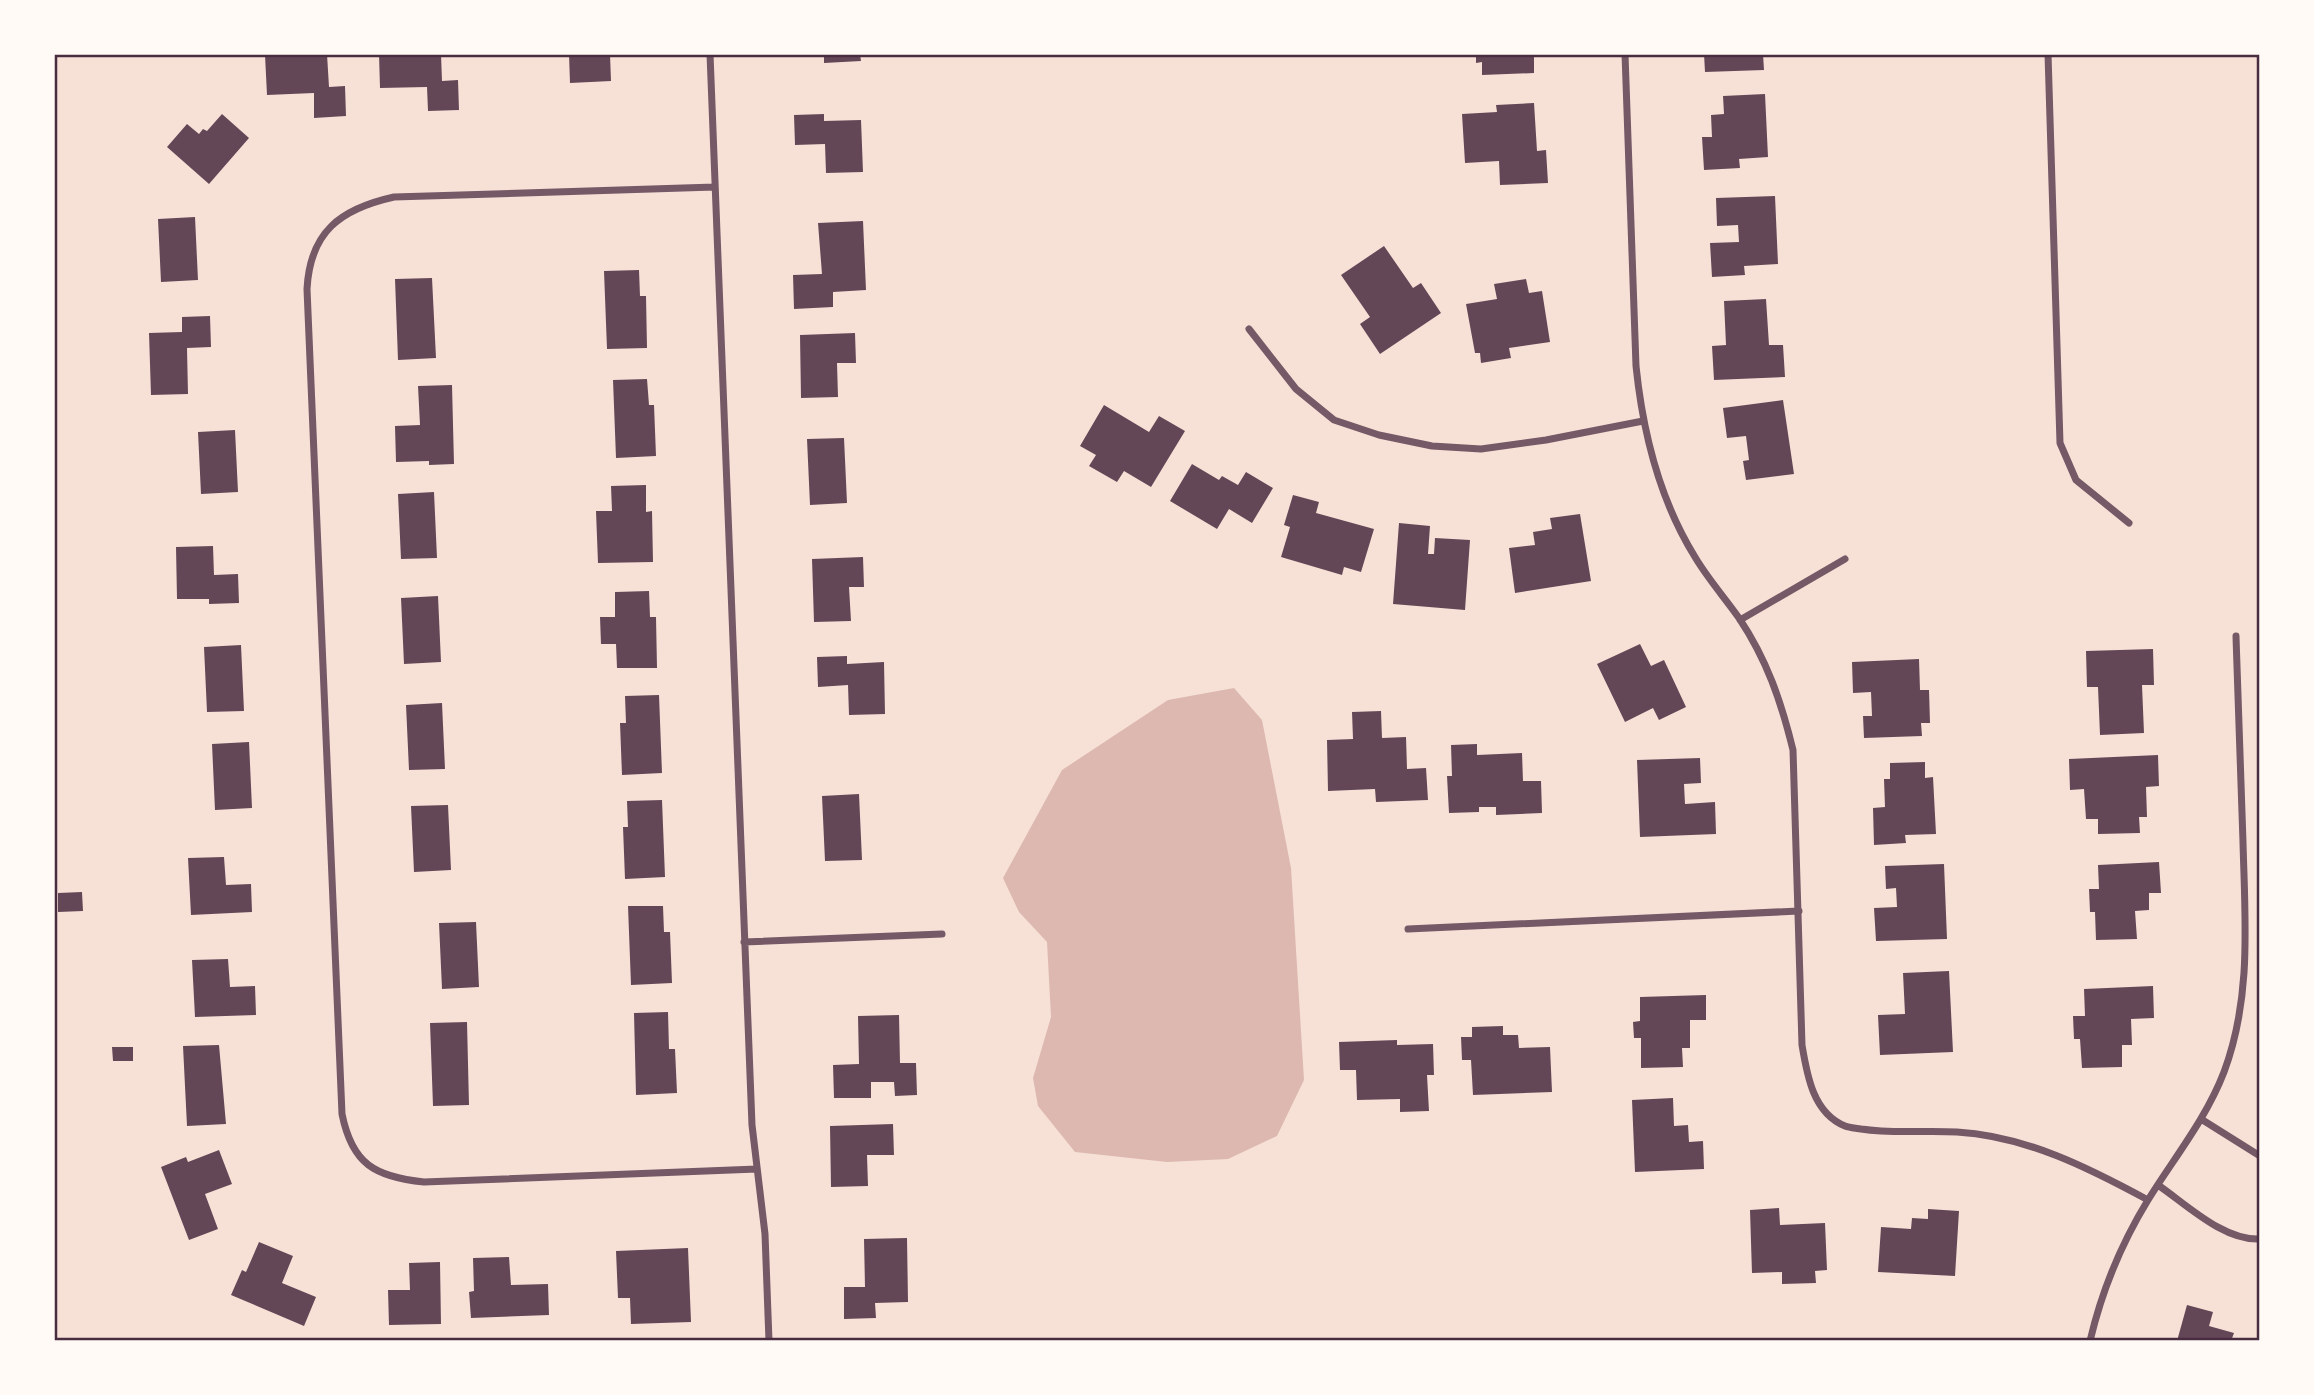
<svg xmlns="http://www.w3.org/2000/svg" width="2314" height="1395" font-family="Commissioner,sans-serif">
	<style>
		.water { fill: #dcb8b0 }
		.building { fill: #644757 }
		.lines { fill: none; stroke-linecap: round; stroke-linejoin: round }
		.minor { stroke: #755966; stroke-width: 7 }
		.neatline { fill: none; stroke: #4a2c40; stroke-width: 2.5 }
	</style>
	<rect width="100%" height="100%" fill="#f7e1d7"/>
	<path class="water" d="M 1234,688 L 1262,720 L 1291,868 L 1304,1080 L 1277,1136 L 1228,1159 L 1167,1162 L 1075,1152 L 1038,1106 L 1033,1078 L 1051,1017 L 1047,942 L 1019,912 L 1003,878 L 1062,770 L 1168,700 Z"/>
	<path class="building" d="M 327,54 L 329,87 L 345,86 L 346,116 L 314,118 L 314,93 L 267,95 L 265,55 Z
		M 379,54 L 441,54 L 442,81 L 458,80 L 459,110 L 428,111 L 427,87 L 380,88 Z
		M 569,54 L 610,54 L 611,81 L 570,83 Z
		M 824,54 L 860,54 L 861,61 L 824,63 Z
		M 1476,54 L 1534,54 L 1534,73 L 1482,75 L 1482,62 L 1476,63 Z
		M 1704,54 L 1763,54 L 1764,70 L 1705,72 Z
		M 1765,94 L 1768,157 L 1739,159 L 1740,168 L 1704,170 L 1702,137 L 1712,137 L 1711,115 L 1724,114 L 1723,96 Z
		M 1534,103 L 1537,151 L 1546,150 L 1548,183 L 1500,185 L 1499,161 L 1465,163 L 1462,114 L 1497,112 L 1496,105 Z
		M 222,114 L 249,138 L 209,184 L 167,147 L 187,124 L 199,134 L 203,129 L 207,131 Z
		M 824,114 L 824,121 L 861,120 L 863,172 L 826,173 L 825,144 L 795,145 L 794,115 Z
		M 1775,196 L 1778,264 L 1744,266 L 1745,275 L 1712,277 L 1710,243 L 1739,242 L 1738,225 L 1717,226 L 1716,198 Z
		M 195,217 L 198,280 L 161,282 L 158,219 Z
		M 863,221 L 866,290 L 833,292 L 833,307 L 794,309 L 793,275 L 822,274 L 818,223 Z
		M 1384,246 L 1413,288 L 1421,283 L 1441,313 L 1380,354 L 1360,324 L 1370,317 L 1341,275 Z
		M 639,270 L 640,296 L 646,296 L 647,348 L 607,349 L 604,271 Z
		M 432,278 L 436,358 L 398,360 L 395,279 Z
		M 1526,279 L 1529,293 L 1542,291 L 1550,342 L 1509,348 L 1511,358 L 1481,363 L 1480,353 L 1475,353 L 1466,304 L 1497,299 L 1494,284 Z
		M 1766,299 L 1769,345 L 1783,345 L 1785,377 L 1714,380 L 1712,346 L 1726,345 L 1724,301 Z
		M 210,316 L 211,347 L 187,348 L 188,394 L 151,395 L 149,333 L 182,332 L 182,317 Z
		M 855,333 L 856,363 L 837,363 L 838,397 L 801,398 L 800,335 Z
		M 647,379 L 649,405 L 654,405 L 656,456 L 616,458 L 613,380 Z
		M 452,385 L 454,464 L 429,465 L 429,461 L 396,462 L 395,426 L 420,425 L 418,386 Z
		M 1783,400 L 1794,474 L 1746,480 L 1743,461 L 1749,460 L 1746,436 L 1727,438 L 1723,408 Z
		M 1104,405 L 1149,432 L 1159,416 L 1185,431 L 1151,487 L 1124,471 L 1117,482 L 1089,466 L 1096,455 L 1080,446 Z
		M 235,430 L 238,492 L 201,494 L 198,432 Z
		M 844,438 L 847,503 L 810,505 L 807,439 Z
		M 1192,464 L 1219,480 L 1222,476 L 1238,485 L 1246,472 L 1273,488 L 1252,523 L 1229,509 L 1217,529 L 1170,501 Z
		M 646,485 L 646,512 L 652,511 L 653,562 L 598,563 L 596,511 L 612,511 L 611,486 Z
		M 434,492 L 437,558 L 401,559 L 398,494 Z
		M 1293,495 L 1319,502 L 1316,513 L 1374,529 L 1361,572 L 1344,567 L 1342,575 L 1281,557 L 1290,527 L 1284,525 Z
		M 1580,514 L 1591,581 L 1515,593 L 1509,548 L 1535,545 L 1533,532 L 1552,529 L 1550,518 Z
		M 1399,523 L 1430,526 L 1428,554 L 1434,554 L 1435,538 L 1470,540 L 1465,610 L 1393,604 Z
		M 213,546 L 214,575 L 238,574 L 239,603 L 209,604 L 209,599 L 177,599 L 176,547 Z
		M 863,557 L 864,587 L 849,587 L 851,621 L 814,622 L 812,559 Z
		M 649,591 L 650,617 L 656,617 L 657,668 L 617,668 L 616,644 L 601,644 L 600,617 L 615,617 L 615,592 Z
		M 438,596 L 441,662 L 404,664 L 401,598 Z
		M 1640,644 L 1651,666 L 1664,660 L 1686,707 L 1659,720 L 1653,708 L 1625,722 L 1597,664 Z
		M 241,645 L 244,711 L 207,712 L 204,647 Z
		M 2153,649 L 2154,685 L 2142,685 L 2144,733 L 2100,735 L 2098,687 L 2087,687 L 2086,651 Z
		M 847,656 L 847,664 L 884,662 L 885,714 L 849,715 L 848,685 L 818,687 L 817,657 Z
		M 1919,659 L 1920,690 L 1929,690 L 1930,723 L 1921,723 L 1922,736 L 1864,738 L 1863,716 L 1872,716 L 1871,692 L 1853,693 L 1852,662 Z
		M 659,695 L 662,773 L 622,775 L 620,723 L 626,723 L 625,696 Z
		M 442,703 L 445,769 L 409,770 L 406,705 Z
		M 1381,711 L 1382,738 L 1406,737 L 1407,769 L 1426,768 L 1428,800 L 1376,802 L 1375,789 L 1328,791 L 1327,740 L 1353,739 L 1352,712 Z
		M 249,742 L 252,808 L 215,810 L 212,744 Z
		M 1477,744 L 1477,755 L 1522,753 L 1523,781 L 1541,781 L 1542,813 L 1496,815 L 1496,807 L 1479,807 L 1479,812 L 1449,813 L 1447,776 L 1452,776 L 1451,745 Z
		M 2158,755 L 2159,786 L 2146,787 L 2147,817 L 2139,817 L 2140,833 L 2098,834 L 2098,819 L 2086,819 L 2084,789 L 2070,790 L 2069,759 Z
		M 1700,758 L 1701,783 L 1684,784 L 1685,804 L 1715,802 L 1716,834 L 1640,837 L 1637,760 Z
		M 1925,762 L 1925,778 L 1933,777 L 1936,834 L 1905,835 L 1906,843 L 1874,845 L 1873,808 L 1885,807 L 1884,779 L 1890,779 L 1890,763 Z
		M 859,794 L 862,860 L 825,861 L 822,796 Z
		M 662,800 L 665,877 L 625,879 L 623,827 L 628,827 L 627,801 Z
		M 448,805 L 451,870 L 414,872 L 411,806 Z
		M 224,857 L 226,885 L 251,884 L 252,912 L 191,915 L 188,858 Z
		M 2159,862 L 2161,893 L 2149,893 L 2149,910 L 2135,911 L 2137,939 L 2096,940 L 2095,912 L 2090,912 L 2089,889 L 2099,889 L 2098,865 Z
		M 1944,864 L 1947,939 L 1876,941 L 1874,908 L 1897,907 L 1896,888 L 1886,889 L 1885,866 Z
		M 82,892 L 83,911 L 58,912 L 58,893 Z
		M 628,906 L 663,906 L 664,932 L 670,932 L 672,983 L 631,985 Z
		M 476,922 L 479,987 L 442,989 L 439,923 Z
		M 228,959 L 230,987 L 255,986 L 256,1015 L 195,1017 L 192,960 Z
		M 1949,971 L 1953,1052 L 1880,1055 L 1878,1015 L 1905,1014 L 1903,973 Z
		M 2153,986 L 2154,1018 L 2131,1019 L 2132,1045 L 2122,1045 L 2122,1067 L 2082,1068 L 2080,1039 L 2074,1039 L 2073,1016 L 2085,1016 L 2084,989 Z
		M 1706,995 L 1706,1020 L 1690,1020 L 1690,1048 L 1682,1048 L 1683,1067 L 1641,1068 L 1641,1038 L 1634,1038 L 1633,1022 L 1640,1021 L 1640,997 Z
		M 668,1012 L 669,1049 L 675,1049 L 677,1093 L 636,1095 L 634,1013 Z
		M 899,1015 L 900,1063 L 916,1063 L 917,1095 L 895,1096 L 894,1082 L 871,1082 L 871,1098 L 834,1098 L 833,1065 L 859,1064 L 858,1016 Z
		M 467,1022 L 469,1105 L 433,1106 L 430,1023 Z
		M 1503,1026 L 1503,1035 L 1518,1035 L 1519,1048 L 1550,1047 L 1552,1092 L 1473,1095 L 1471,1060 L 1462,1060 L 1461,1037 L 1472,1037 L 1472,1027 Z
		M 1397,1040 L 1397,1045 L 1433,1044 L 1434,1075 L 1427,1075 L 1429,1111 L 1400,1112 L 1400,1099 L 1357,1100 L 1356,1070 L 1340,1070 L 1339,1042 Z
		M 219,1045 L 226,1124 L 187,1126 L 183,1046 Z
		M 112,1047 L 133,1047 L 133,1061 L 113,1061 Z
		M 1673,1098 L 1674,1126 L 1688,1125 L 1689,1142 L 1703,1141 L 1704,1169 L 1635,1172 L 1632,1100 Z
		M 893,1124 L 894,1155 L 867,1155 L 868,1186 L 831,1187 L 830,1126 Z
		M 219,1150 L 232,1184 L 205,1194 L 218,1229 L 189,1240 L 161,1167 L 186,1157 L 188,1162 Z
		M 1779,1208 L 1780,1225 L 1825,1223 L 1827,1270 L 1815,1271 L 1816,1283 L 1782,1284 L 1782,1272 L 1752,1273 L 1750,1210 Z
		M 1928,1209 L 1959,1211 L 1955,1276 L 1878,1272 L 1881,1227 L 1911,1229 L 1912,1218 L 1928,1219 Z
		M 907,1238 L 908,1302 L 875,1303 L 876,1318 L 844,1319 L 844,1287 L 865,1287 L 864,1239 Z
		M 259,1242 L 293,1256 L 282,1283 L 316,1297 L 304,1326 L 231,1295 L 242,1270 L 246,1272 Z
		M 688,1248 L 691,1322 L 631,1324 L 630,1298 L 618,1298 L 616,1251 Z
		M 509,1257 L 511,1285 L 548,1284 L 549,1315 L 471,1318 L 469,1292 L 474,1291 L 473,1258 Z
		M 440,1262 L 441,1324 L 389,1325 L 388,1290 L 410,1290 L 409,1263 Z
		M 2187,1305 L 2213,1312 L 2209,1326 L 2234,1333 L 2231,1341 L 2177,1341 Z"/>
	<g class="lines">
		<path class="minor" d="M 710,54 L 752,1125 L 765,1234 L 769,1341
			M 1625,54 L 1636,366 C 1643,434 1659,499 1695,557 C 1708,579 1725,598 1739,618 C 1767,660 1781,701 1793,750 L 1802,1045 C 1807,1075 1813,1113 1845,1126 C 1850,1128 1856,1128 1861,1129 C 1893,1134 1925,1130 1957,1132 C 2026,1136 2089,1168 2148,1200
			M 2048,54 L 2060,443 L 2076,480 L 2129,523
			M 715,187 L 394,197 C 340,209 310,232 307,289 L 342,1114 C 352,1164 375,1177 424,1182 L 757,1169
			M 1249,329 L 1296,389 L 1334,420 L 1379,435 L 1432,446 L 1481,449 L 1546,440 L 1643,421
			M 1740,620 L 1845,559
			M 1408,929 L 1799,911
			M 744,942 L 942,934
			M 2201,1119 L 2260,1156
			M 2158,1185 C 2187,1205 2224,1241 2260,1239
			M 2090,1341 C 2102,1290 2121,1244 2148,1200 C 2174,1158 2206,1119 2224,1072 C 2252,997 2245,921 2243,842 C 2241,774 2238,705 2236,636"/>
	</g>
	<rect width="2314" height="1395" fill="none" stroke="#fffaf5" stroke-width="112"/>
	<rect x="56" y="56" width="2202" height="1283" class="neatline"/>
</svg>
